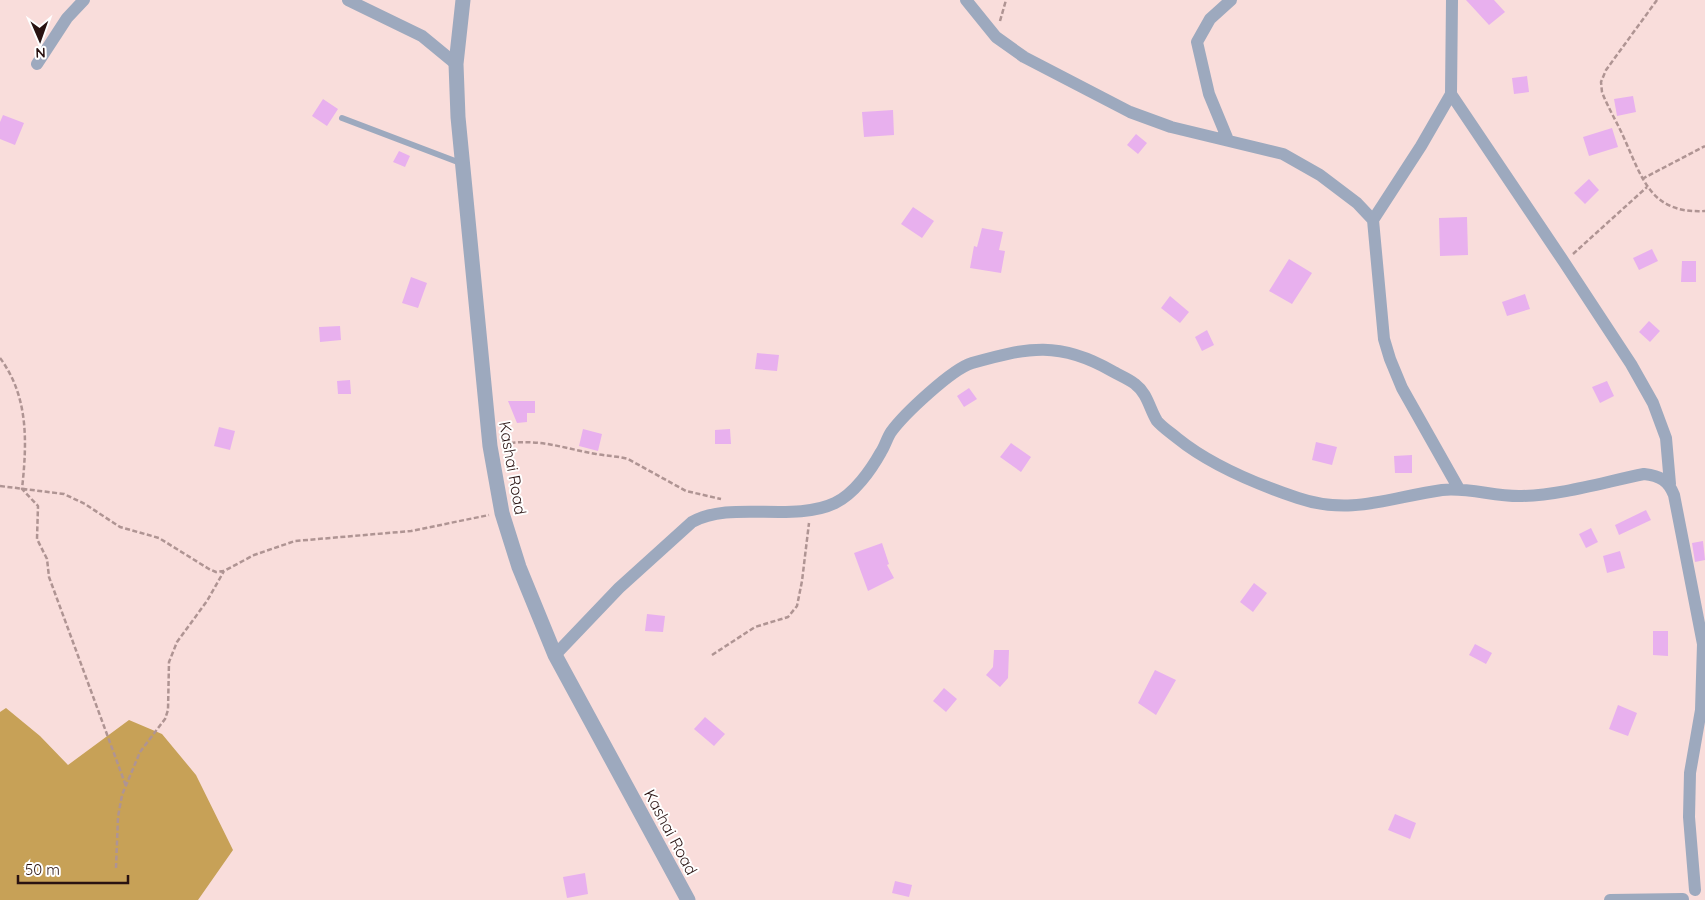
<svg xmlns="http://www.w3.org/2000/svg" width="1705" height="900" font-family="Quicksand,sans-serif">
	<style>
		.forest { fill: #c7a157 }
		.building { fill: #e8b0ee }
		.lines { fill: none; stroke-linecap: round; stroke-linejoin: round }
		.path { stroke: #af9493; stroke-width: 2.5; stroke-dasharray: 5 2.5; stroke-linecap: butt }
		.service { stroke: #9da9be; stroke-width: 6 }
		.minor { stroke: #9da9be; stroke-width: 12 }
		.tertiary { stroke: #9da9be; stroke-width: 15 }
		.labels { text-anchor: middle; dominant-baseline: central; stroke-width: 4; stroke-linejoin: round; paint-order: stroke }
		.street-label { font-size: 16px; fill: #291211; stroke: #fff }
	</style>
	<rect width="100%" height="100%" fill="#f9dddb"/>
	<path class="forest" d="M 6,708 L 40,736 L 68,765 L 129,720 L 162,734 L 196,775 L 233,850 L 198,900 L 0,900 L 0,712 Z"/>
	<path class="building" d="M 1466,0 L 1494,0 L 1505,12 L 1489,25 Z
		M 1527,76 L 1529,92 L 1514,94 L 1512,78 Z
		M 1633,96 L 1636,112 L 1617,116 L 1614,99 Z
		M 323,99 L 338,109 L 327,126 L 312,116 Z
		M 893,110 L 894,135 L 864,137 L 862,112 Z
		M 3,115 L 24,123 L 15,145 L 0,139 L 0,122 Z
		M 1612,128 L 1618,147 L 1589,156 L 1583,137 Z
		M 1136,134 L 1147,143 L 1138,154 L 1127,145 Z
		M 399,151 L 410,156 L 405,167 L 393,162 Z
		M 1589,179 L 1599,190 L 1585,204 L 1574,193 Z
		M 913,207 L 934,221 L 922,238 L 901,224 Z
		M 1467,217 L 1468,255 L 1440,256 L 1439,218 Z
		M 982,228 L 1003,232 L 999,250 L 1005,251 L 1001,273 L 970,268 L 974,246 L 977,247 Z
		M 1652,249 L 1658,261 L 1639,270 L 1633,258 Z
		M 1289,259 L 1312,273 L 1292,304 L 1269,291 Z
		M 1682,261 L 1696,261 L 1696,282 L 1681,282 Z
		M 411,277 L 427,283 L 418,308 L 402,303 Z
		M 1525,294 L 1530,309 L 1507,316 L 1502,302 Z
		M 1170,296 L 1189,312 L 1180,323 L 1161,308 Z
		M 1649,321 L 1660,331 L 1650,342 L 1639,332 Z
		M 340,326 L 341,340 L 320,342 L 319,327 Z
		M 1207,330 L 1214,345 L 1202,351 L 1195,337 Z
		M 757,353 L 779,355 L 777,371 L 755,369 Z
		M 350,380 L 351,394 L 338,394 L 337,381 Z
		M 1607,381 L 1614,396 L 1600,403 L 1592,387 Z
		M 969,388 L 977,399 L 964,407 L 957,396 Z
		M 508,401 L 535,401 L 535,413 L 527,413 L 527,422 L 517,423 Z
		M 219,427 L 235,431 L 230,450 L 214,446 Z
		M 583,429 L 602,434 L 598,451 L 579,446 Z
		M 730,429 L 731,444 L 715,444 L 715,430 Z
		M 1316,442 L 1337,447 L 1332,465 L 1312,460 Z
		M 1011,443 L 1031,457 L 1021,472 L 1000,457 Z
		M 1412,455 L 1412,473 L 1395,473 L 1394,456 Z
		M 1646,510 L 1651,520 L 1619,535 L 1615,525 Z
		M 1591,528 L 1598,542 L 1586,548 L 1579,534 Z
		M 1703,541 L 1705,560 L 1695,562 L 1692,543 Z
		M 882,543 L 889,564 L 887,565 L 894,578 L 868,591 L 854,553 Z
		M 1620,551 L 1625,568 L 1607,573 L 1603,556 Z
		M 1254,583 L 1267,593 L 1253,612 L 1240,602 Z
		M 647,614 L 665,616 L 663,632 L 645,631 Z
		M 1653,631 L 1668,631 L 1668,656 L 1653,655 Z
		M 1475,644 L 1492,653 L 1486,664 L 1469,655 Z
		M 994,650 L 1009,650 L 1008,678 L 1000,687 L 986,675 L 993,667 Z
		M 1155,670 L 1176,680 L 1156,715 L 1138,703 Z
		M 944,688 L 957,699 L 946,712 L 933,701 Z
		M 1618,705 L 1637,713 L 1628,736 L 1609,729 Z
		M 705,717 L 725,734 L 714,746 L 694,729 Z
		M 1395,814 L 1416,823 L 1410,839 L 1388,830 Z
		M 585,873 L 588,894 L 567,898 L 563,877 Z
		M 895,881 L 912,885 L 909,897 L 892,893 Z"/>
	<g class="lines">
		<path class="path" d="M 1657,0 L 1606,70 L 1601,82 L 1602,92 C 1608,108 1617,122 1624,138 C 1643,180 1651,214 1705,211
			M 1000,21 L 1006,0
			M 1642,179 L 1705,146
			M 1573,254 L 1647,187
			M 0,358 C 29,397 27,443 22,489 L 38,506 L 37,539 L 47,559 L 49,577 L 126,786
			M 503,444 C 539,438 562,448 596,454 C 607,456 617,456 628,459 L 686,491 L 721,499
			M 0,486 L 64,494 L 85,504 L 120,527 L 159,538 L 209,569 L 216,572 L 224,571 L 254,555 L 295,541 L 411,531 L 489,515
			M 712,655 L 755,627 L 788,617 L 797,606 L 802,581 L 809,523
			M 116,868 L 118,817 L 122,795 L 140,752 L 165,719 L 168,710 L 169,662 L 177,642 L 207,601 L 224,571"/>
		<path class="service" d="M 342,118 L 463,164"/>
		<path class="minor" d="M 348,0 L 422,36 L 456,64
			M 966,0 L 996,37 L 1024,57 L 1130,112 L 1171,127 L 1283,154 L 1320,175 L 1357,203 L 1373,220
			M 1452,0 L 1451,94 L 1421,146 L 1373,220 L 1384,339 L 1390,359 L 1402,388 L 1459,489
			M 37,64 L 67,18 L 84,0
			M 1451,94 L 1564,262 L 1631,364 L 1653,403 L 1666,438 L 1670,484
			M 1228,140 L 1209,94 L 1197,42 L 1210,19 L 1231,0
			M 555,655 L 619,588 L 692,522 C 731,500 793,523 835,503 C 854,494 871,470 881,452 C 885,446 887,438 891,432 C 904,414 952,369 972,363 C 1028,347 1060,341 1112,371 C 1119,375 1129,379 1135,384 C 1148,394 1149,408 1157,421 C 1162,427 1171,433 1177,438 C 1209,464 1259,485 1298,498 C 1351,516 1391,497 1442,490 C 1469,487 1495,497 1522,496 C 1562,495 1604,482 1644,474 C 1660,476 1668,480 1674,495 L 1703,644 L 1701,710 L 1690,773 L 1689,817 L 1695,890
			M 1610,900 L 1683,899"/>
		<path class="tertiary" d="M 463,0 L 456,64 L 458,117 L 490,446 L 502,513 L 519,567 L 555,655 L 688,900"/>
	</g>
	<g class="labels">
		<g class="street-label">
			<text transform="translate(513 468) rotate(80)">Kashai Road</text>
			<text transform="translate(671 832) rotate(62)">Kashai Road</text>
		</g>
	</g>
	<g transform="translate(40 40) rotate(178)" stroke="#ffffff" stroke-width="4" paint-order="stroke">
	<path d="M0-4L9 19L0 12L-9 19Z" fill="#291211"/>
	<text y="-8" font-size="14" font-weight="bold" text-anchor="middle" fill="#291211">N</text>
	</g>
	<path d="M18 875v8h110v-8" fill="none" stroke="#291211" stroke-width="2.5"/>
	<text x="25" y="875" font-size="15" fill="#291211" stroke="#ffffff" stroke-width="4" paint-order="stroke">50 m</text>
</svg>
